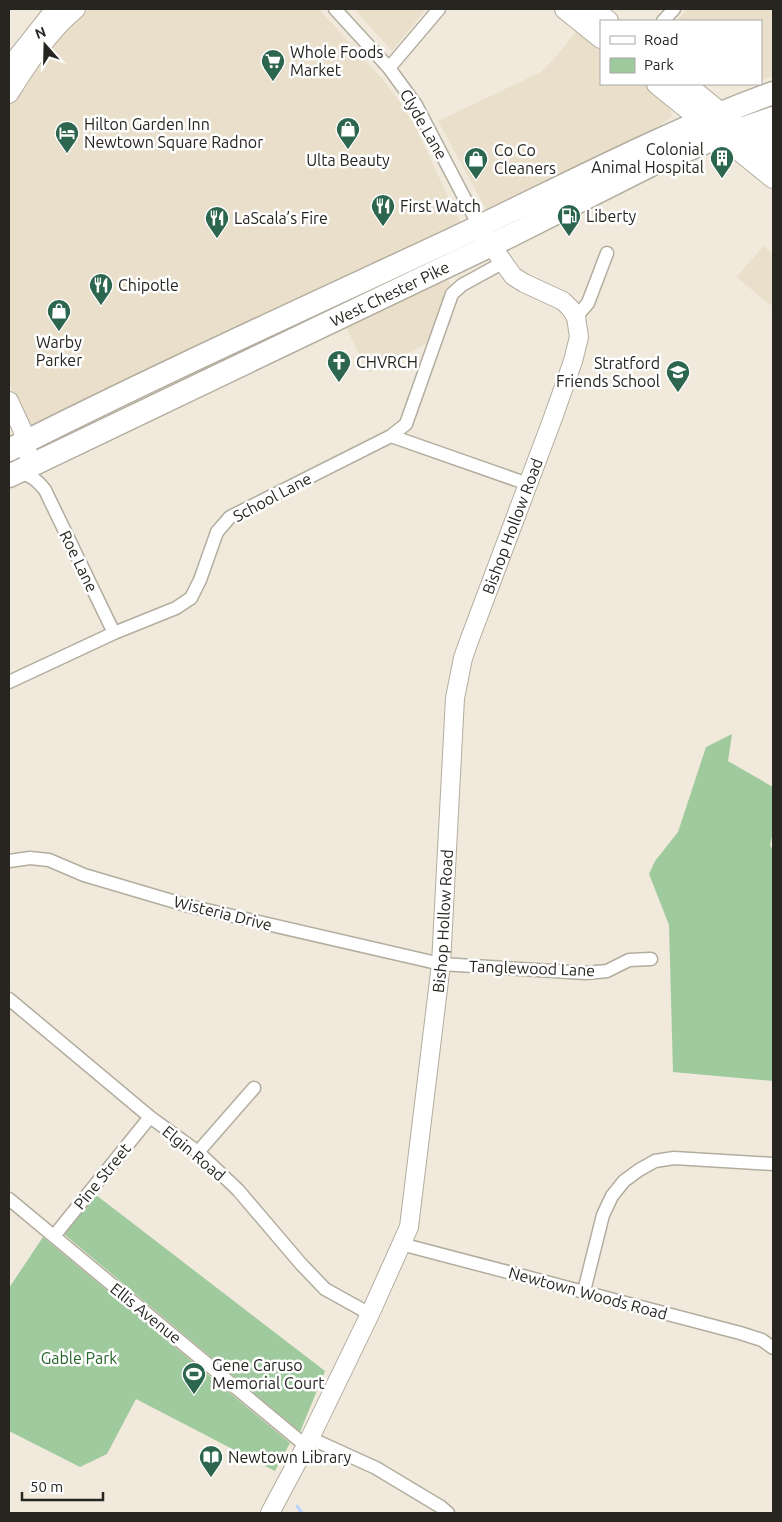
<svg xmlns="http://www.w3.org/2000/svg" width="782" height="1522" font-family="Ubuntu,sans-serif">
	<style>
		.built { fill: #e9dfcb }
		.green { fill: #9fca9e }
		.lines { fill: none; stroke-linecap: round; stroke-linejoin: round }
		.stream { stroke: #b4d4fd; stroke-width: 3 }
		.street-casing { stroke: #b3ad9f; stroke-width: 15 }
		.secondary-casing { stroke: #b3ad9f; stroke-width: 20 }
		.primary-casing { stroke: #b3ad9f; stroke-width: 22 }
		.highway-casing { stroke: #b3ad9f; stroke-width: 25 }
		.street { stroke: #fff; stroke-width: 12 }
		.secondary { stroke: #fff; stroke-width: 18 }
		.primary { stroke: #fff; stroke-width: 20 }
		.highway { stroke: #fff; stroke-width: 22 }
		.labels { text-anchor: middle; dominant-baseline: central; stroke-width: 5; stroke-linejoin: round; paint-order: stroke }
		.poi-label { font-size: 16px; fill: #272520; stroke: #fff; text-anchor: start }
		.street-label { font-size: 16px; fill: #272520; stroke: #fff }
		.park-label { font-size: 16px; fill: #266528; stroke: #fff }
	</style>
	<rect width="100%" height="100%" fill="#f1eadc"/>
	<path class="built" d="M 86,9 L 319,9 L 384,81 L 400,102 L 415,126 L 461,224 L 38,427 L 29,425 L 9,383 L 9,105 L 29,71 L 69,23 Z
		M 354,9 L 426,9 L 392,51 Z
		M 687,9 L 773,9 L 773,76 L 761,81 L 761,21 L 677,21 Z
		M 579,28 L 601,46 L 601,84 L 647,84 L 669,106 L 672,116 L 639,142 L 488,213 L 438,121 L 541,72 L 554,59 Z
		M 764,246 L 773,254 L 773,307 L 736,277 Z
		M 446,276 L 451,286 L 426,344 L 368,373 L 345,325 Z"/>
	<path class="green" d="M 732,734 L 728,761 L 773,787 L 773,832 L 770,845 L 773,850 L 773,1081 L 673,1072 L 669,925 L 649,874 L 655,861 L 678,832 L 706,747 Z
		M 96,1195 L 325,1371 L 300,1432 L 64,1234 Z
		M 43,1237 L 290,1443 L 275,1471 L 136,1399 L 107,1454 L 80,1467 L 9,1431 L 9,1288 Z"/>
	<g class="lines">
		<path class="stream" d="M 297,1506 L 302,1513"/>
		<g class="street-casing">
			<path id="street" d="M 335,9 L 389,68 L 416,105 L 479,226
				M 663,21 L 674,9
				M 389,68 L 439,9
				M 576,317 L 588,303 L 607,253
				M 391,436 L 406,424 L 452,294 L 462,285 L 504,262
				M 17,473 C 30,474 37,480 45,490 L 114,633
				M 9,682 L 114,633 L 176,608 L 191,598 L 200,580 L 217,532 L 230,517 L 391,436 L 528,484
				M 9,861 L 30,858 L 49,860 L 84,875 L 189,906 L 441,964 L 586,973 L 607,971 L 629,960 L 651,959
				M 9,999 L 150,1117 L 198,1152 L 238,1190 L 301,1264 L 325,1289 L 370,1314
				M 198,1152 L 254,1088
				M 9,1199 L 306,1446
				M 54,1236 L 150,1117
				M 401,1244 L 740,1333 L 762,1340 L 773,1348
				M 584,1291 L 603,1215 L 612,1196 L 624,1181 L 639,1170 L 655,1161 L 674,1158 L 773,1164
				M 310,1438 L 376,1468 L 441,1507 L 448,1513"/>
		</g>
		<g class="secondary-casing">
			<g id="secondary">
				<path d="M 9,67 L 55,9"/>
				<path d="M 9,94 C 28,64 48,32 76,9"/>
				<path d="M 9,401 L 22,429 L 31,466"/>
				<path id="s1" d="M 270,1513 L 310,1438 L 370,1314 L 409,1227 L 441,964 L 455,698 L 463,658 L 469,641 L 554,415 L 573,361 L 579,337 L 576,317 L 570,308 L 563,301 L 524,283 L 513,276 L 484,235"/>
			</g>
		</g>
		<g class="primary-casing">
			<path id="primary" d="M 565,9 L 601,38
				M 592,9 L 608,21
				M 657,84 L 773,178
				M 685,84 L 773,155"/>
		</g>
		<g class="highway-casing">
			<g id="highway">
				<path d="M 773,133 L 773,147"/>
				<path d="M 9,450 C 155,376 305,308 453,239 C 559,189 663,133 773,93"/>
				<path id="s2" d="M 9,476 L 508,237 L 653,164 L 721,136 L 773,118"/>
			</g>
		</g>
		<use href="#street" class="street"/>
		<use href="#secondary" class="secondary"/>
		<use href="#primary" class="primary"/>
		<use href="#highway" class="highway"/>
	</g>
	<defs>
		<g id="supermarket-pin" transform="scale(1.25)"><path d="M0 17L-7.5 6A9.5 9.5 0 1 1 7.5 6Z" fill="#2c664f" stroke="#fff"/><path d="M-6-5.5h2.5l.6 2H6L4.5 2H-2.5L-4.4-4H-6ZM-1.5 3.2a1.3 1.3 0 1 0 .1 0ZM3 3.2a1.3 1.3 0 1 0 .1 0Z" fill="#fff"/></g>
		<g id="shop-pin" transform="scale(1.25)"><path d="M0 17L-7.5 6A9.5 9.5 0 1 1 7.5 6Z" fill="#2c664f" stroke="#fff"/><path d="M-5-2.5h2.3a2.7 3.5 0 0 1 5.4 0H5L5.5 6h-11ZM-1.5-2.5h3a1.5 2.3 0 0 0-3 0Z" fill="#fff"/></g>
		<g id="hotel-pin" transform="scale(1.25)"><path d="M0 17L-7.5 6A9.5 9.5 0 1 1 7.5 6Z" fill="#2c664f" stroke="#fff"/><path d="M-6-4.5h1.5V1H6V5H4.5V3h-9V5H-6ZM-4 0a1.8 1.8 0 1 1 3.6 0ZM.5 0V-2.5h3Q6-2.5 6 0Z" fill="#fff"/></g>
		<g id="building-pin" transform="scale(1.25)"><path d="M0 17L-7.5 6A9.5 9.5 0 1 1 7.5 6Z" fill="#2c664f" stroke="#fff"/><path d="M-4-6H4V6H1V3H-1V6H-4ZM-2.5-4.3h1.7v1.8h-1.7ZM.8-4.3h1.7v1.8H.8ZM-2.5-1h1.7V.8h-1.7ZM.8-1h1.7V.8H.8Z" fill="#fff"/></g>
		<g id="restaurant-pin" transform="scale(1.25)"><path d="M0 17L-7.5 6A9.5 9.5 0 1 1 7.5 6Z" fill="#2c664f" stroke="#fff"/><path d="M-5-6h1v4h1v-4h1v4h1v-4h1v5L-1.5 .5V6h-2V.5L-5-1ZM5-6V6H3V1.5H1.5Q1.5-4 5-6Z" fill="#fff"/></g>
		<g id="fuel-pin" transform="scale(1.25)"><path d="M0 17L-7.5 6A9.5 9.5 0 1 1 7.5 6Z" fill="#2c664f" stroke="#fff"/><path d="M-5.5-6h7V0h2V4h1.3V-2.5L3-4.5l.8-.8L6-3V5H2.5V1h-1V6h-7ZM-4.2-4.7v3.2H.2V-4.7Z" fill="#fff"/></g>
		<g id="church-pin" transform="scale(1.25)"><path d="M0 17L-7.5 6A9.5 9.5 0 1 1 7.5 6Z" fill="#2c664f" stroke="#fff"/><path d="M-1.2-6h2.4v3.5h3.3v2.4h-3.3V6h-2.4V-.1h-3.3v-2.4h3.3Z" fill="#fff"/></g>
		<g id="school-pin" transform="scale(1.25)"><path d="M0 17L-7.5 6A9.5 9.5 0 1 1 7.5 6Z" fill="#2c664f" stroke="#fff"/><path d="M0-5L7-2L0 1L-7-2ZM-4 1L0 2.5L4 1V4Q0 6-4 4Z" fill="#fff"/></g>
		<g id="stadium-pin" transform="scale(1.25)"><path d="M0 17L-7.5 6A9.5 9.5 0 1 1 7.5 6Z" fill="#2c664f" stroke="#fff"/><path d="M0-5a6.5 5 0 1 0 0 10a6.5 5 0 1 0 0-10ZM-3.5-1.8h7v3.6h-7Z" fill="#fff"/></g>
		<g id="library-pin" transform="scale(1.25)"><path d="M0 17L-7.5 6A9.5 9.5 0 1 1 7.5 6Z" fill="#2c664f" stroke="#fff"/><path d="M-6-4Q-3-5.5-.7-3.5V5Q-3 3-6 4ZM6-4Q3-5.5 .7-3.5V5Q3 3 6 4Z" fill="#fff"/></g>
	</defs>
	<g fill-rule="evenodd">
		<use href="#supermarket-pin" x="273" y="61"/>
		<use href="#shop-pin" x="348" y="129"/>
		<use href="#hotel-pin" x="67" y="133"/>
		<use href="#building-pin" x="722" y="158"/>
		<use href="#shop-pin" x="476" y="159"/>
		<use href="#restaurant-pin" x="383" y="206"/>
		<use href="#fuel-pin" x="569" y="216"/>
		<use href="#restaurant-pin" x="217" y="218"/>
		<use href="#restaurant-pin" x="101" y="285"/>
		<use href="#shop-pin" x="59" y="311"/>
		<use href="#church-pin" x="339" y="362"/>
		<use href="#school-pin" x="678" y="372"/>
		<use href="#stadium-pin" x="194" y="1374"/>
		<use href="#library-pin" x="211" y="1457"/>
	</g>
	<g class="labels">
		<g class="poi-label">
			<text x="290" y="52">Whole Foods<tspan x="290" dy="18">Market</tspan></text>
			<text x="84" y="124">Hilton Garden Inn<tspan x="84" dy="18">Newtown Square Radnor</tspan></text>
			<text x="704" y="149" text-anchor="end">Colonial<tspan x="704" dy="18">Animal Hospital</tspan></text>
			<text x="494" y="150">Co Co<tspan x="494" dy="18">Cleaners</tspan></text>
			<text x="348" y="160" text-anchor="middle">Ulta Beauty</text>
			<text x="400" y="206">First Watch</text>
			<text x="586" y="216">Liberty</text>
			<text x="234" y="218">LaScala’s Fire</text>
			<text x="118" y="285">Chipotle</text>
			<text x="59" y="342" text-anchor="middle">Warby<tspan x="59" dy="18">Parker</tspan></text>
			<text x="356" y="362">CHVRCH</text>
			<text x="660" y="363" text-anchor="end">Stratford<tspan x="660" dy="18">Friends School</tspan></text>
			<text x="212" y="1365">Gene Caruso<tspan x="212" dy="18">Memorial Court</tspan></text>
			<text x="228" y="1457">Newtown Library</text>
		</g>
		<g class="street-label">
			<text transform="translate(424 124) rotate(60)">Clyde Lane</text>
			<text stroke="none"><textPath href="#s2" startOffset="422">West Chester Pike</textPath></text>
			<text transform="translate(272 497) rotate(-28)">School Lane</text>
			<text stroke="none"><textPath href="#s1" startOffset="1031">Bishop Hollow Road</textPath></text>
			<text transform="translate(79 561) rotate(64)">Roe Lane</text>
			<text transform="translate(223 913) rotate(14)">Wisteria Drive</text>
			<text stroke="none"><textPath href="#s1" startOffset="626">Bishop Hollow Road</textPath></text>
			<text transform="translate(532 968) rotate(2)">Tanglewood Lane</text>
			<text transform="translate(194 1153) rotate(40)">Elgin Road</text>
			<text transform="translate(102 1176) rotate(-51)">Pine Street</text>
			<text transform="translate(588 1293) rotate(15)">Newtown Woods Road</text>
			<text transform="translate(146 1313) rotate(39)">Ellis Avenue</text>
		</g>
		<g class="park-label">
			<text x="79" y="1358">Gable Park</text>
		</g>
	</g>
	<rect width="782" height="1522" fill="none" stroke="#272520" stroke-width="20"/>
	<rect x="600" y="20" width="162" height="65" fill="#ffffff" stroke="#a9a8a6"/>
	<rect x="610" y="36" width="25" height="8" fill="#ffffff" stroke="#a9a8a6"/>
	<text x="644" y="45" font-size="15" fill="#272520">Road</text>
	<rect x="610" y="58" width="25" height="15" fill="#9fca9e" stroke="#a9a8a6"/>
	<text x="644" y="70" font-size="15" fill="#272520">Park</text>
	<g transform="translate(45 45) rotate(340)" stroke="#ffffff" stroke-width="4" paint-order="stroke">
	<path d="M0-4L9 19L0 12L-9 19Z" fill="#272520"/>
	<text y="-8" font-size="14" font-weight="bold" text-anchor="middle" fill="#272520">N</text>
	</g>
	<path d="M22 1492v8h81v-8" fill="none" stroke="#272520" stroke-width="2.5"/>
	<text x="30" y="1492" font-size="15" fill="#272520" stroke="#ffffff" stroke-width="4" paint-order="stroke">50 m</text>
</svg>
